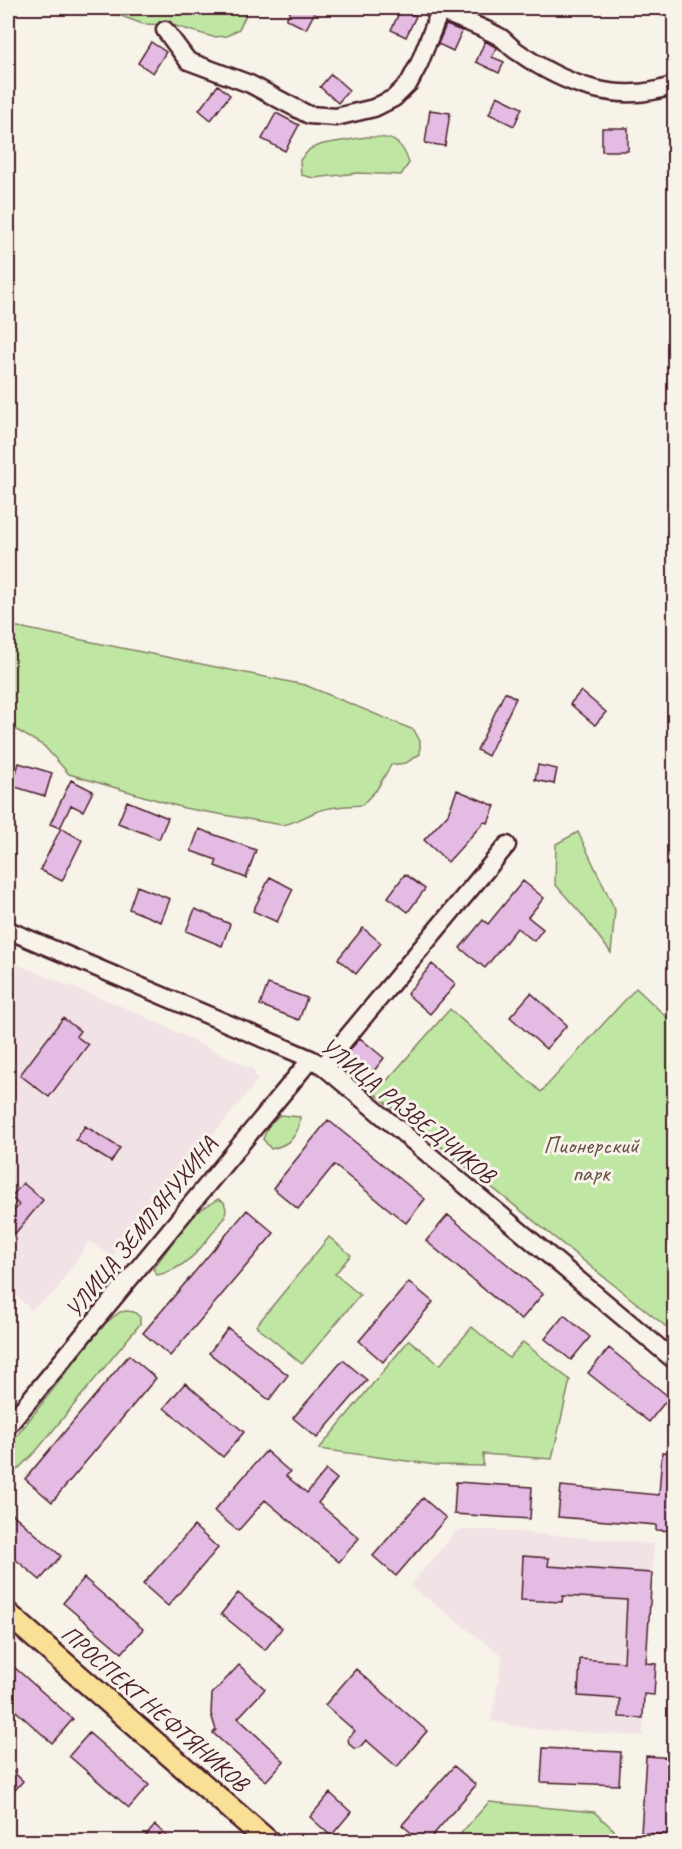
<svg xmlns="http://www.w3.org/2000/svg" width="682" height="1849" font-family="Caveat,sans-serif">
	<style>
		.built { fill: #f1e2e6 }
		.green { fill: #bfe7a3; stroke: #848367; stroke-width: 1.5 }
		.building { fill: #e3bbe3; stroke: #4a1f2b; stroke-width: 1.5 }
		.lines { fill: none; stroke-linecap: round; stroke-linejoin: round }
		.minor-casing { stroke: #4a1f2b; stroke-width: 21 }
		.major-casing { stroke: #4a1f2b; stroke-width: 26 }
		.minor { stroke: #f7f3e8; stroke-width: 16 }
		.major { stroke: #fadf96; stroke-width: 21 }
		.labels { text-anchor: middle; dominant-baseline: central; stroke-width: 6; stroke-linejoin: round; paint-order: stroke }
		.street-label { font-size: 24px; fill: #4a1f2b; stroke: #f7f3e8 }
		.park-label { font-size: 24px; fill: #675149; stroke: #f7f3e8 }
	</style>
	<rect width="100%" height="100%" fill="#f7f3e8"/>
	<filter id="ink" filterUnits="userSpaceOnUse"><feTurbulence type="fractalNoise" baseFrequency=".0167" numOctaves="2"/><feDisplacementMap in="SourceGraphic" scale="12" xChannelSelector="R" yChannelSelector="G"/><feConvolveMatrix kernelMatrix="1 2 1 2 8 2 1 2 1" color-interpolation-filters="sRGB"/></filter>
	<g filter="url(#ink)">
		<path class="built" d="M 8,961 L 135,1012 L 252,1069 L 258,1080 L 112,1257 L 89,1241 L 55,1292 L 31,1310 L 8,1288 Z
			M 461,1530 L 494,1530 L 654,1544 L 646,1663 L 656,1664 L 654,1695 L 644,1694 L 643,1736 L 533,1729 L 491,1721 L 503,1656 L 410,1586 L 456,1531 Z"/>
		<path class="green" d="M 99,8 L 242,8 L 245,17 L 239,29 L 227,36 L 213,37 L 172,25 L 143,24 Z
			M 366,137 C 390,136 402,139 409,163 L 401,175 L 358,173 L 314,178 L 301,175 L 300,160 L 310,149 L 323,144 Z
			M 8,625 L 305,685 L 414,730 L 420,741 L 420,754 L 406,763 L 391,765 L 377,789 L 362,805 C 347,806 332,806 318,811 C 305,816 296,823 282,825 L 184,808 L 69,774 L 44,746 L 8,725 Z
			M 578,832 L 615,910 L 611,953 L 584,917 L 555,884 L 556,844 Z
			M 636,988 L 674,1024 L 674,1333 L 375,1094 L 450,1009 L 541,1092 Z
			M 280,1115 L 300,1117 C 299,1136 289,1145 271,1149 L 263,1139 L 269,1124 Z
			M 218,1199 L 224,1202 L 226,1209 L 225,1216 C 206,1241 190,1269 157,1275 L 153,1269 L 193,1214 Z
			M 329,1237 L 351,1255 L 335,1274 L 360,1295 L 302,1364 L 256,1326 Z
			M 127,1311 L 134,1312 L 140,1317 L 140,1324 L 37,1450 L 8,1479 L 8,1447 L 103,1325 L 120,1312 Z
			M 472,1327 L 509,1358 L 523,1342 L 570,1380 L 552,1459 L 483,1454 L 483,1466 L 436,1465 L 319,1449 L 409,1340 L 440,1365 Z
			M 489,1802 L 594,1812 L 614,1830 L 616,1841 L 454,1841 Z"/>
		<path class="building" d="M 292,8 L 317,8 L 306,29 L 286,19 Z
			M 401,9 L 416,16 L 406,37 L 391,30 Z
			M 446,25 L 462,31 L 453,51 L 438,44 Z
			M 485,41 L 497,48 L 492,57 L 504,62 L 499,73 L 476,62 Z
			M 151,42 L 166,52 L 153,73 L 138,63 Z
			M 331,74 L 349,90 L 338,103 L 320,87 Z
			M 218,85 L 230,95 L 211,120 L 199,110 Z
			M 497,96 L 522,108 L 514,126 L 489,114 Z
			M 430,110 L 450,113 L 445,146 L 425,143 Z
			M 276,113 L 299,125 L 285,151 L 262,139 Z
			M 602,128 L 628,128 L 628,151 L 602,151 Z
			M 581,691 L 606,712 L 595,725 L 570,704 Z
			M 505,692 L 516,698 L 488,756 L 477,750 Z
			M 19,763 L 52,773 L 45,796 L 12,786 Z
			M 538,765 L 557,769 L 554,784 L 535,780 Z
			M 71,780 L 93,791 L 83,811 L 71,805 L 60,828 L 50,824 Z
			M 457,790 L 495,806 L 488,823 L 484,822 L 448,862 L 424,840 L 448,814 Z
			M 127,801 L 168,818 L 159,839 L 118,823 Z
			M 61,828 L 82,840 L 62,881 L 40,870 Z
			M 199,829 L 256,850 L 246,878 L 215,866 L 217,860 L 191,851 Z
			M 405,874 L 425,889 L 408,912 L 388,897 Z
			M 270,877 L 293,889 L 277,922 L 253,911 Z
			M 523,881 L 544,898 L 528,917 L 543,929 L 534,941 L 517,928 L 485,968 L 460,948 L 483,920 L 488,924 Z
			M 137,886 L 170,899 L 161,922 L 129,909 Z
			M 195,909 L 230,924 L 222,946 L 186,931 Z
			M 363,928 L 381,943 L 356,974 L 338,959 Z
			M 432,964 L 456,984 L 430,1014 L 407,994 Z
			M 268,984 L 307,998 L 299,1020 L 260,1005 Z
			M 531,993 L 567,1025 L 546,1049 L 510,1017 Z
			M 63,1018 L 80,1031 L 76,1036 L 88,1045 L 49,1097 L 20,1075 Z
			M 360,1038 L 384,1058 L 363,1085 L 345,1070 L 351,1062 L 344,1057 Z
			M 328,1120 L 425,1199 L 406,1223 L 334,1165 L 298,1209 L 273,1188 Z
			M 85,1126 L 120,1148 L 111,1162 L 76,1140 Z
			M 23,1183 L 43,1200 L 8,1242 L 8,1218 L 19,1205 L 11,1197 Z
			M 247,1210 L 274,1233 L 170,1356 L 143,1333 Z
			M 448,1215 L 543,1294 L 521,1320 L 426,1241 Z
			M 409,1282 L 433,1302 L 383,1362 L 359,1341 Z
			M 564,1315 L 590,1337 L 571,1360 L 545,1339 Z
			M 228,1328 L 288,1375 L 269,1400 L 209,1353 Z
			M 609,1348 L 669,1397 L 649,1422 L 588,1373 Z
			M 129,1355 L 156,1378 L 52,1502 L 25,1479 Z
			M 343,1360 L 367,1380 L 317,1438 L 293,1418 Z
			M 185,1383 L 244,1432 L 223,1457 L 164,1408 Z
			M 266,1451 L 290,1472 L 286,1476 L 307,1493 L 326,1470 L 337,1479 L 318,1503 L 359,1538 L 339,1562 L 265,1500 L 238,1531 L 214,1511 Z
			M 662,1452 L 675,1453 L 675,1531 L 656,1530 L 656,1525 L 558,1517 L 561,1486 L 659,1495 Z
			M 456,1482 L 532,1487 L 530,1519 L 454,1514 Z
			M 423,1498 L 446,1518 L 396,1576 L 373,1556 Z
			M 8,1510 L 61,1556 L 40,1580 L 8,1553 Z
			M 194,1526 L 218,1548 L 168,1606 L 143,1584 Z
			M 523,1556 L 549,1558 L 548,1566 L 652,1573 L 646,1663 L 656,1664 L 654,1695 L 644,1694 L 643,1718 L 619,1717 L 620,1699 L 578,1696 L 580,1659 L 624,1662 L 627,1600 L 563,1596 L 562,1602 L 521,1600 Z
			M 84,1578 L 143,1629 L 122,1653 L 63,1603 Z
			M 238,1593 L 282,1628 L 265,1650 L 221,1614 Z
			M 239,1665 L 265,1689 L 238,1718 L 284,1761 L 266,1781 L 213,1733 L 216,1730 L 211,1714 L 212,1694 Z
			M 14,1667 L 73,1719 L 52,1743 L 8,1704 L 8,1674 Z
			M 356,1669 L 427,1731 L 397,1767 L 366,1740 L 360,1747 L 355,1749 L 349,1744 L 348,1738 L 355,1731 L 325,1705 Z
			M 89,1733 L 149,1785 L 129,1808 L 69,1756 Z
			M 543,1748 L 621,1752 L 619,1785 L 541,1782 Z
			M 646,1756 L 675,1758 L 673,1835 L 641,1833 Z
			M 454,1766 L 476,1785 L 427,1842 L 422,1842 L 402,1825 Z
			M 8,1767 L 23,1781 L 8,1798 Z
			M 330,1793 L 351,1812 L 331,1836 L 310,1817 Z
			M 155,1825 L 173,1842 L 141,1842 Z"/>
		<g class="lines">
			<g class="minor-casing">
				<path id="minor" d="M 432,8 C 454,17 479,25 500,37 C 506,41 511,48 518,52 C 563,84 619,106 674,85
					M 165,30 L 188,61 L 250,84 L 309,115 L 336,117 L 374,108 L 394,98 L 409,83 L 419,64 L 440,11
					M 8,930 L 311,1059 L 323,1066 L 674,1360
					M 323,1066 L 507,845
					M 8,1426 L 311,1059"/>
			</g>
			<g class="major-casing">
				<path id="major" d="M 8,1614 L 269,1842"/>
			</g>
			<use href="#minor" class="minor"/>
			<use href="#major" class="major"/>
		</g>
	</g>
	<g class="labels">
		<g class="street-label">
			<text transform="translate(408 1110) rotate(39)">УЛИЦА РАЗВЕДЧИКОВ</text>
			<text transform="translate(141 1227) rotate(-51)">УЛИЦА ЗЕМЛЯНУХИНА</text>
			<text transform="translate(155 1708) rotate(41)">ПРОСПЕКТ НЕФТЯНИКОВ</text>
		</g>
		<g class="park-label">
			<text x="591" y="1145">Пионерский<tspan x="591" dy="28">парк</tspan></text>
		</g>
	</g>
	<rect width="682" height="1849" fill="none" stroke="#f7f3e8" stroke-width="30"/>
	<rect x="15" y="15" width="652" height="1819" fill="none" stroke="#4a1f2b" stroke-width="2" filter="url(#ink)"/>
</svg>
